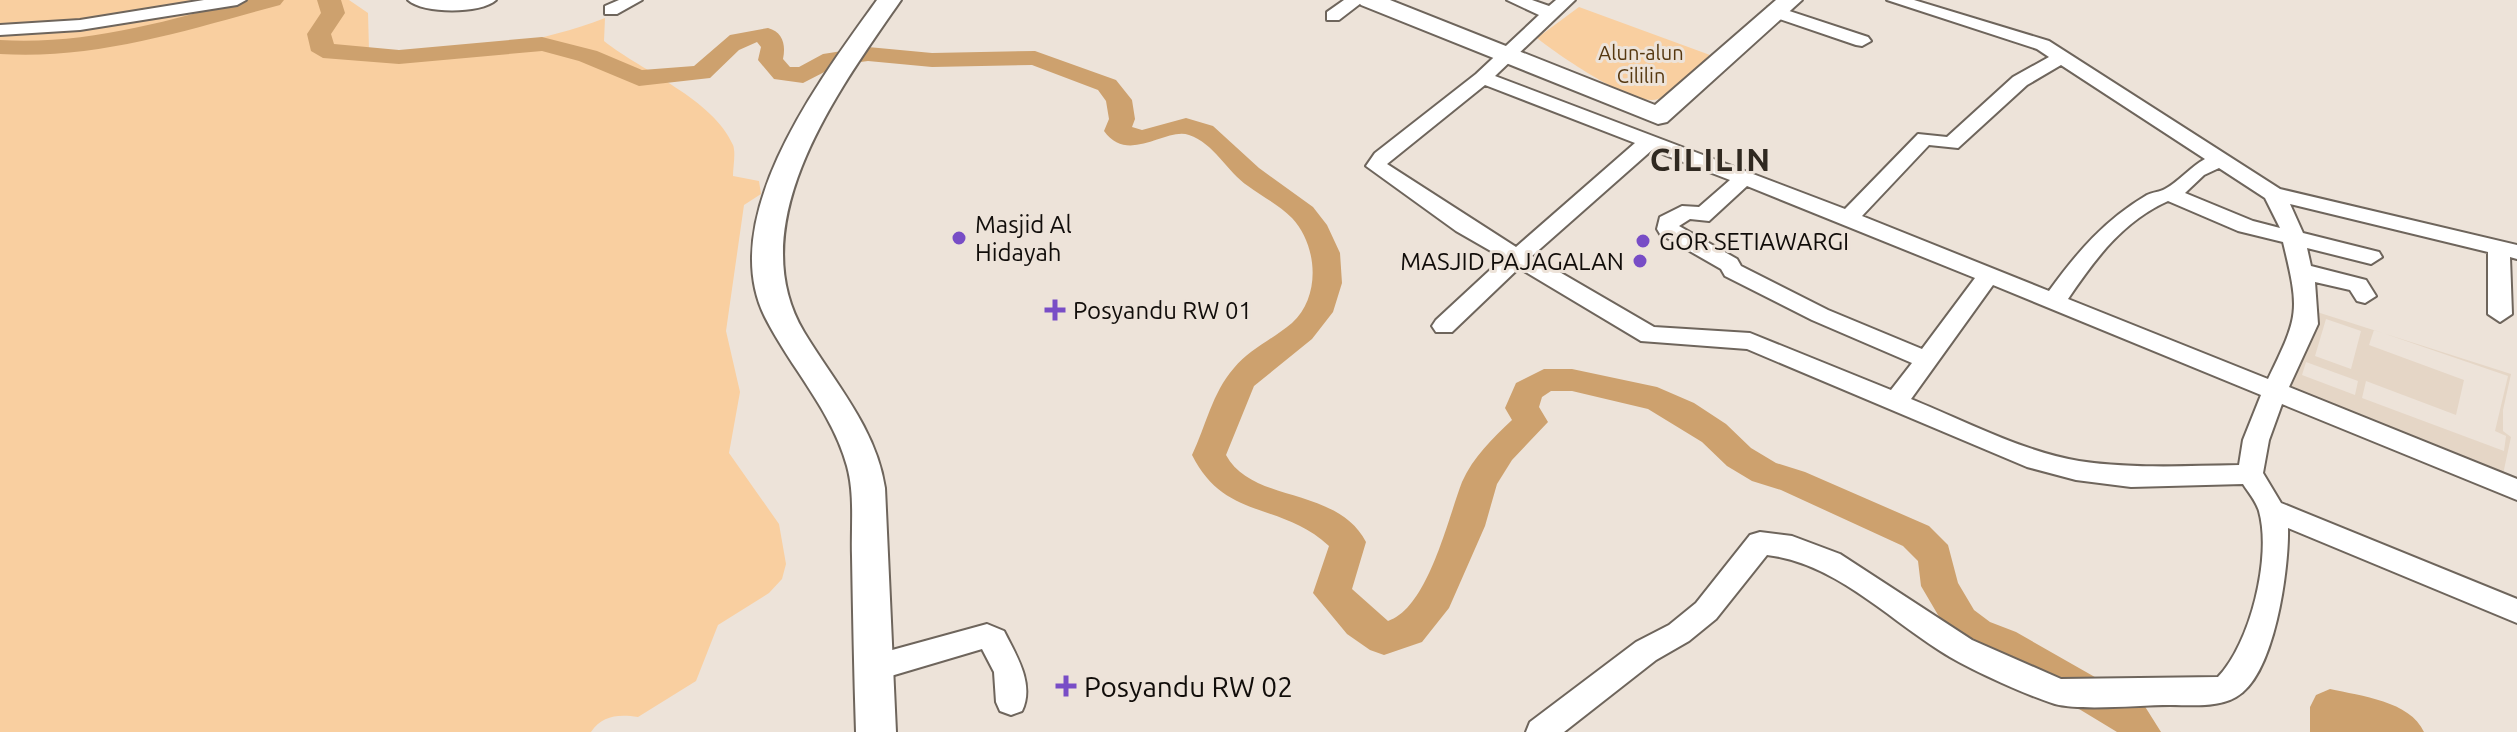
<svg xmlns="http://www.w3.org/2000/svg" width="2517" height="732" font-family="Ubuntu,sans-serif">
	<style>
		.built { fill: #e5d6c6; fill-rule: evenodd }
		.green { fill: #f9cfa0 }
		.lines { fill: none; stroke-linecap: round; stroke-linejoin: round }
		.river { fill: #cda16e; fill-rule: evenodd }
		.minor-casing { stroke: #6e655c; stroke-width: 4 }
		.major-casing { stroke: #6e655c; stroke-width: 4 }
		.minor { fill: #fff; fill-rule: evenodd }
		.major { fill: #fff; fill-rule: evenodd }
		.poi-dot { fill: #784dc6; stroke: #ede3d9; stroke-width: 3 }
		.labels { text-anchor: middle; dominant-baseline: central; stroke-width: 6; stroke-linejoin: round; paint-order: stroke }
		.far-park-label { font-size: 20px; fill: #563810; stroke: #ede3d9 }
		.poi-label { font-size: 24px; fill: #110d0a; stroke: #ede3d9; text-anchor: start }
		.near-poi-label { font-size: 28px; fill: #110d0a; stroke: #ede3d9; text-anchor: start }
		.district-label { font-size: 32px; font-weight: bold; letter-spacing: 2px; fill: #302921; stroke: #ede3d9 }
	</style>
	<rect width="100%" height="100%" fill="#ede3d9"/>
	<path class="built" d="M 2317,312 L 2511,374 L 2503,410 L 2503,431 L 2511,437 L 2502,479 L 2282,391 ZM 2326,319 L 2361,331 L 2351,369 L 2315,356 ZM 2374,330 L 2508,376 L 2495,431 L 2506,436 L 2504,451 L 2362,398 L 2366,381 L 2456,415 L 2464,380 L 2369,345 ZM 2306,362 L 2358,381 L 2355,395 L 2302,375 Z"/>
	<path class="green" d="M 0,0 L 349,0 L 368,13 L 369,50 C 449,56 529,47 605,18 L 604,41 C 643,72 713,99 733,145 C 736,153 733,167 733,176 L 759,181 L 761,194 L 744,205 L 726,331 L 740,392 L 729,453 L 779,524 L 786,564 L 782,579 L 769,593 L 718,625 L 696,681 L 638,717 C 619,714 602,715 591,732 L 0,732 Z
		M 1579,7 L 1710,55 C 1695,68 1677,93 1658,99 C 1634,108 1557,54 1537,38 Z"/>
	<g class="lines">
		<path class="river" d="M 245,0 L 284,0 L 280,5 C 187,30 97,60 0,54 L 0,40 C 86,45 163,22 245,0 Z
			M 317,0 L 341,0 L 345,13 L 331,34 L 334,44 L 399,50 L 542,37 L 597,51 L 642,70 L 694,66 L 730,35 L 768,28 C 783,32 786,45 783,59 L 790,67 L 799,67 L 823,54 L 868,47 L 932,53 L 1035,51 L 1116,80 L 1132,100 L 1135,119 L 1132,127 L 1142,130 L 1186,118 L 1213,126 L 1259,168 L 1313,207 L 1327,225 L 1340,253 L 1342,283 L 1333,312 L 1312,339 L 1254,386 L 1226,455 C 1252,504 1337,486 1366,542 L 1352,589 L 1388,621 C 1428,608 1448,518 1462,482 C 1473,457 1493,438 1512,420 L 1505,408 L 1516,383 L 1544,369 L 1572,369 L 1657,387 L 1694,403 L 1726,424 L 1751,448 L 1776,463 L 1805,472 L 1929,526 L 1948,545 L 1958,583 L 1974,610 L 1990,622 L 2016,632 L 2144,705 L 2161,732 L 2117,732 L 1988,654 L 1962,644 L 1948,632 L 1921,586 L 1918,561 L 1903,546 L 1781,490 L 1752,481 L 1727,466 L 1702,442 L 1648,409 L 1572,391 L 1551,391 L 1542,397 L 1539,407 L 1548,422 L 1512,460 L 1497,484 L 1485,526 L 1449,608 L 1422,642 L 1384,655 L 1370,650 L 1347,634 L 1313,593 L 1329,546 C 1280,501 1225,521 1192,455 C 1206,426 1212,393 1234,368 C 1250,349 1273,339 1292,323 C 1321,297 1318,246 1292,218 C 1279,205 1263,197 1248,186 C 1227,172 1214,143 1189,135 C 1166,127 1128,165 1104,131 L 1109,119 L 1106,101 L 1098,90 L 1032,65 L 932,67 L 868,61 L 838,65 L 803,83 L 774,79 L 758,60 L 761,47 L 757,42 L 739,50 L 710,78 L 639,86 L 579,61 L 542,51 L 399,64 L 323,58 L 311,51 L 307,34 L 321,13 Z
			M 2330,689 C 2361,696 2410,701 2424,732 L 2310,732 L 2310,707 L 2316,695 Z"/>
		<g class="minor-casing">
			<path id="minor" d="M 204,0 L 246,0 L 237,5 L 80,30 L 0,35 L 0,25 L 80,20 Z
				M 408,0 L 496,0 C 481,14 423,14 408,0 Z
				M 619,0 L 642,0 L 617,14 L 605,14 L 605,6 Z
				M 1344,0 L 1365,0 L 1339,20 L 1327,20 L 1327,12 Z
				M 1507,0 L 1532,0 L 1549,6 L 1556,0 L 1575,0 L 1495,76 L 1845,209 L 1918,134 L 1947,137 L 2013,77 L 2049,57 L 2037,49 L 1887,0 L 1914,0 L 2049,41 L 2280,189 L 2517,245 L 2517,259 L 2510,257 L 2512,314 L 2500,322 L 2488,314 L 2488,252 L 2290,204 L 2303,233 L 2379,252 L 2382,257 L 2371,264 L 2307,248 L 2311,266 L 2366,280 L 2376,296 L 2365,303 L 2357,301 L 2350,290 L 2315,282 L 2318,324 L 2289,387 L 2517,479 L 2517,500 L 2282,404 L 2269,440 L 2263,473 L 2281,503 L 2517,599 L 2517,623 L 2288,528 C 2289,568 2275,676 2236,697 C 2217,708 2191,705 2170,705 C 2141,705 2081,711 2055,704 C 2024,694 1978,673 1950,657 C 1891,622 1837,563 1767,555 L 1716,619 L 1689,641 L 1656,660 L 1564,732 L 1526,732 L 1530,722 L 1636,642 L 1669,625 L 1696,603 L 1750,535 L 1760,532 L 1792,536 L 1840,554 L 1972,640 L 2061,679 L 2218,677 C 2250,644 2272,557 2259,511 C 2256,501 2248,492 2243,484 L 2131,487 L 2076,480 L 2027,467 L 1747,349 L 1641,341 L 1519,268 L 1452,332 L 1436,332 L 1432,326 L 1436,320 L 1503,258 L 1456,231 L 1366,166 L 1375,153 L 1476,74 L 1539,15 ZM 2061,65 L 2205,159 C 2190,167 2180,181 2165,189 C 2160,192 2153,192 2147,195 C 2105,220 2078,251 2049,291 L 1862,216 L 1929,145 L 1958,148 L 2027,85 ZM 1485,85 L 1635,143 L 1516,247 L 1387,164 ZM 1652,150 L 1730,180 L 1699,207 L 1682,206 L 1660,217 L 1657,229 L 1660,234 L 1721,269 L 1725,276 L 1812,320 L 1912,363 L 1891,390 L 1750,333 L 1654,327 L 1532,256 ZM 2219,168 L 2265,198 L 2280,228 L 2253,221 L 2185,193 L 2204,175 ZM 1747,186 L 1975,278 L 1922,349 L 1828,310 L 1741,266 L 1737,259 L 1679,226 L 1690,219 L 1709,221 ZM 2168,201 L 2238,231 L 2283,242 C 2300,312 2299,315 2268,379 L 2068,299 C 2095,259 2123,221 2168,201 ZM 1993,285 L 2261,395 L 2243,440 L 2239,465 C 2185,466 2132,469 2079,461 C 2021,451 1965,421 1911,399 Z
				M 1774,6 L 1868,37 L 1871,41 L 1862,46 L 1856,45 L 1768,15 L 1768,7 Z
				M 987,624 L 1004,631 C 1016,655 1035,684 1022,711 L 1011,715 L 1000,711 L 996,702 L 994,672 L 982,649 L 874,681 L 864,677 L 859,668 L 864,659 L 874,655 Z"/>
		</g>
		<g class="major-casing">
			<path id="major" d="M 877,0 L 901,0 C 840,88 739,223 804,332 C 834,382 876,428 885,488 L 896,732 L 856,732 C 854,673 853,615 852,556 C 851,526 855,495 847,466 C 832,411 790,367 765,317 C 715,217 821,78 877,0 Z
				M 1357,0 L 1390,0 L 1655,105 L 1776,0 L 1802,0 L 1667,122 L 1658,124 L 1361,5 Z"/>
		</g>
		<use href="#minor" class="minor"/>
		<use href="#major" class="major"/>
	</g>
	<g class="poi-dot">
		<circle cx="959" cy="238" r="8"/>
		<circle cx="1643" cy="241" r="8"/>
		<circle cx="1640" cy="261" r="8"/>
		<path d="M1051 298h8v8h8v8h-8v8h-8v-8h-8v-8h8z"/>
		<path d="M1062 674h8v8h8v8h-8v8h-8v-8h-8v-8h8z"/>
	</g>
	<g class="labels">
		<g class="far-park-label">
			<text x="1641" y="52">Alun-alun<tspan x="1641" dy="23">Cililin</tspan></text>
		</g>
		<g class="poi-label">
			<text x="975" y="224">Masjid Al<tspan x="975" dy="28">Hidayah</tspan></text>
			<text x="1659" y="241">GOR SETIAWARGI</text>
			<text x="1624" y="261" text-anchor="end">MASJID PAJAGALAN</text>
			<text x="1073" y="310">Posyandu RW 01</text>
		</g>
		<g class="near-poi-label">
			<text x="1084" y="686">Posyandu RW 02</text>
		</g>
		<g class="district-label">
			<text x="1711" y="159">CILILIN</text>
		</g>
	</g>
</svg>
